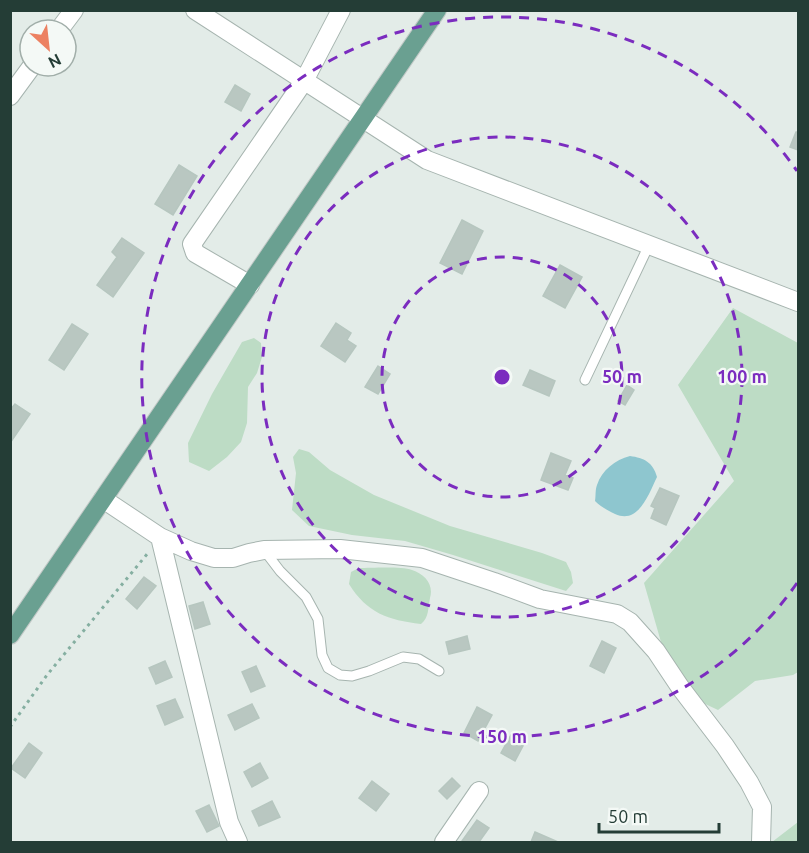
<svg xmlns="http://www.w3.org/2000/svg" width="809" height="853" font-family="Ubuntu,sans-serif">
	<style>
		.green { fill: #bddcc5 }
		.water { fill: #8ec6cf }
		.building { fill: #b9c7c1; stroke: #b6c6bf; stroke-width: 1.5 }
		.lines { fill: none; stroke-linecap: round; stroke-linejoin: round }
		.service-casing { stroke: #a6b4af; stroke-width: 11 }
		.minor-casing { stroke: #a6b4af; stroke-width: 20 }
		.primary-casing { stroke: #c2c9c7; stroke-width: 20 }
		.path { stroke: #85afa1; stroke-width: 3; stroke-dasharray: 3 4.5; stroke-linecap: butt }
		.service { stroke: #fff; stroke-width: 9 }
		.minor { stroke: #fff; stroke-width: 18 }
		.primary { stroke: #6aa091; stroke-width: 18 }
		.ring { fill: none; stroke: #7b2cbf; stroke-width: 3; stroke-dasharray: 10 8 }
		.centre { fill: #7b2cbf; stroke: #f4f9f6; stroke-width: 3 }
		.ring-label { font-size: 18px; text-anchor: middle; font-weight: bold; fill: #7b2cbf; stroke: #f4f9f6; stroke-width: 4.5; stroke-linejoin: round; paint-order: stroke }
	</style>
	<rect width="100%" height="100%" fill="#e3ece8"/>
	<path class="green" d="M 733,308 L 798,343 L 798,672 L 793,675 L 755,681 L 718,710 L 701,702 L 661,642 L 644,583 L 734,481 L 678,385 Z
		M 254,338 L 261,343 L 262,357 L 257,373 L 248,387 L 247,423 L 241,442 L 227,457 L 209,471 L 189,462 L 188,443 L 212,394 L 242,342 Z
		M 299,449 L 309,452 L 330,470 L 374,495 L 450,526 L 542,553 L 566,562 L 571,572 L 573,583 L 566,591 L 453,555 L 405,541 L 352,535 L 309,526 L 292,510 L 296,473 L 293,457 Z
		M 359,568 C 372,568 401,566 412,570 C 425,574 434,585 430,598 C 428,608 429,618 421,624 C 388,620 367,613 349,584 L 351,572 Z
		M 798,822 L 798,842 L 772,842 Z"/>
	<path class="water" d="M 630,456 C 644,458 653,462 657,477 C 649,493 639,525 615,514 C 607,510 601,507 595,501 C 596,496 595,490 597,485 C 602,470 615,460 630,456 Z"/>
	<path class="building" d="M 235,85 L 250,94 L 241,111 L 225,102 Z
		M 796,132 L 798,132 L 798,150 L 790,147 Z
		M 179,165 L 197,176 L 173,215 L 155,204 Z
		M 462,220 L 483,231 L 462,274 L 440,263 Z
		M 122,238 L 144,253 L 113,297 L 97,285 L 117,257 L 112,252 Z
		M 560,265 L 582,277 L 565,308 L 543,296 Z
		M 336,323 L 351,333 L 347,340 L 356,346 L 345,362 L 321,346 Z
		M 72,324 L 88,334 L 64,370 L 49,360 Z
		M 378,366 L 390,374 L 378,394 L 365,387 Z
		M 530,370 L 555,381 L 549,396 L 523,385 Z
		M 627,385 L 634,390 L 625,405 L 618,401 Z
		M 15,404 L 30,414 L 10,443 L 10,410 Z
		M 551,453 L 571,461 L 565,475 L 573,478 L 568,490 L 541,480 Z
		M 660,488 L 679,496 L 666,525 L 651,518 L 655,508 L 651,506 Z
		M 144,577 L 156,586 L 137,609 L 126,599 Z
		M 203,602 L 210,624 L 195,629 L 189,606 Z
		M 467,636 L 470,649 L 449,654 L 446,642 Z
		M 602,641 L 616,648 L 604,673 L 590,666 Z
		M 165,661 L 172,677 L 156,684 L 149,668 Z
		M 256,666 L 265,686 L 251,692 L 242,672 Z
		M 175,699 L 183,717 L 165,725 L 157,706 Z
		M 252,704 L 259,718 L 235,730 L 228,715 Z
		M 477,707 L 492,715 L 478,741 L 464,733 Z
		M 511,735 L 525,742 L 515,761 L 501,753 Z
		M 29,743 L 42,753 L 25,778 L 11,768 Z
		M 260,763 L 268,778 L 252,787 L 244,772 Z
		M 452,778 L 460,786 L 447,799 L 439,791 Z
		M 372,781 L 389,794 L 376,811 L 359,798 Z
		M 272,801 L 280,817 L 259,826 L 252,811 Z
		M 209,805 L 219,826 L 207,832 L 196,811 Z
		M 477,820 L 489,828 L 479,842 L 464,842 L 462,841 Z
		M 535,832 L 558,842 L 531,842 Z"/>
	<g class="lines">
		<g class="service-casing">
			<path id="service" d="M 585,380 L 649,245
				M 264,550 L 280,571 L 306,597 L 318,619 L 322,655 L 328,668 L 340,675 L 352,676 L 369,671 L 403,657 L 419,659 L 439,671"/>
		</g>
		<g class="minor-casing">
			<path id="minor" d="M 195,10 L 427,160 L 798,302
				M 59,30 L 74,10
				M 10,96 L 32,66
				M 250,285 L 195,253 L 192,244 L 304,81 L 341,10
				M 103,499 L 160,537 L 191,551 L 214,558 L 233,558 L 249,553 L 264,550 L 340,549 L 422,558 L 494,582 L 540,599 L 617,614 L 630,622 L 656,651 L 680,687 L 725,746 L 749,782 L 762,807 L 761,842
				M 160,537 L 229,822 L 238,842
				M 444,842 L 479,791"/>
		</g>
		<g class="primary-casing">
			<path id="primary" d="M 10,635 L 437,10"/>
		</g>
		<path class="path" d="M 10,727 L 47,675 L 148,553"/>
		<use href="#service" class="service"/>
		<use href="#minor" class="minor"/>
		<use href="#primary" class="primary"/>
	</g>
	<g class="ring">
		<circle cx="502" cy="377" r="120"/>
		<circle cx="502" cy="377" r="240"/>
		<path d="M797 583A360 360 0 1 1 797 171"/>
	</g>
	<circle cx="502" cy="377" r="9" class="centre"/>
	<g class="ring-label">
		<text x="622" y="383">50 m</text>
		<text x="742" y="383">100 m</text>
		<text x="502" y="743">150 m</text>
	</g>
	<rect width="809" height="853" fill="none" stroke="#243d36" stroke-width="24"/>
	<g transform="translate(48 48) rotate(153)"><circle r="28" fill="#f4f9f6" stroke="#a1aea9" stroke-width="1.5"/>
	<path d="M0-4.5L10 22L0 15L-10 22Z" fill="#ec8162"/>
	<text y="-9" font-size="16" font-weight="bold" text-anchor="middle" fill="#243d36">N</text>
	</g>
	<path d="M599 823v9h120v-9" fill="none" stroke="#243d36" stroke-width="3"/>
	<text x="608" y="823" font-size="18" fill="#243d36" stroke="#f4f9f6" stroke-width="4.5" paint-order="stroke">50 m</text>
</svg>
